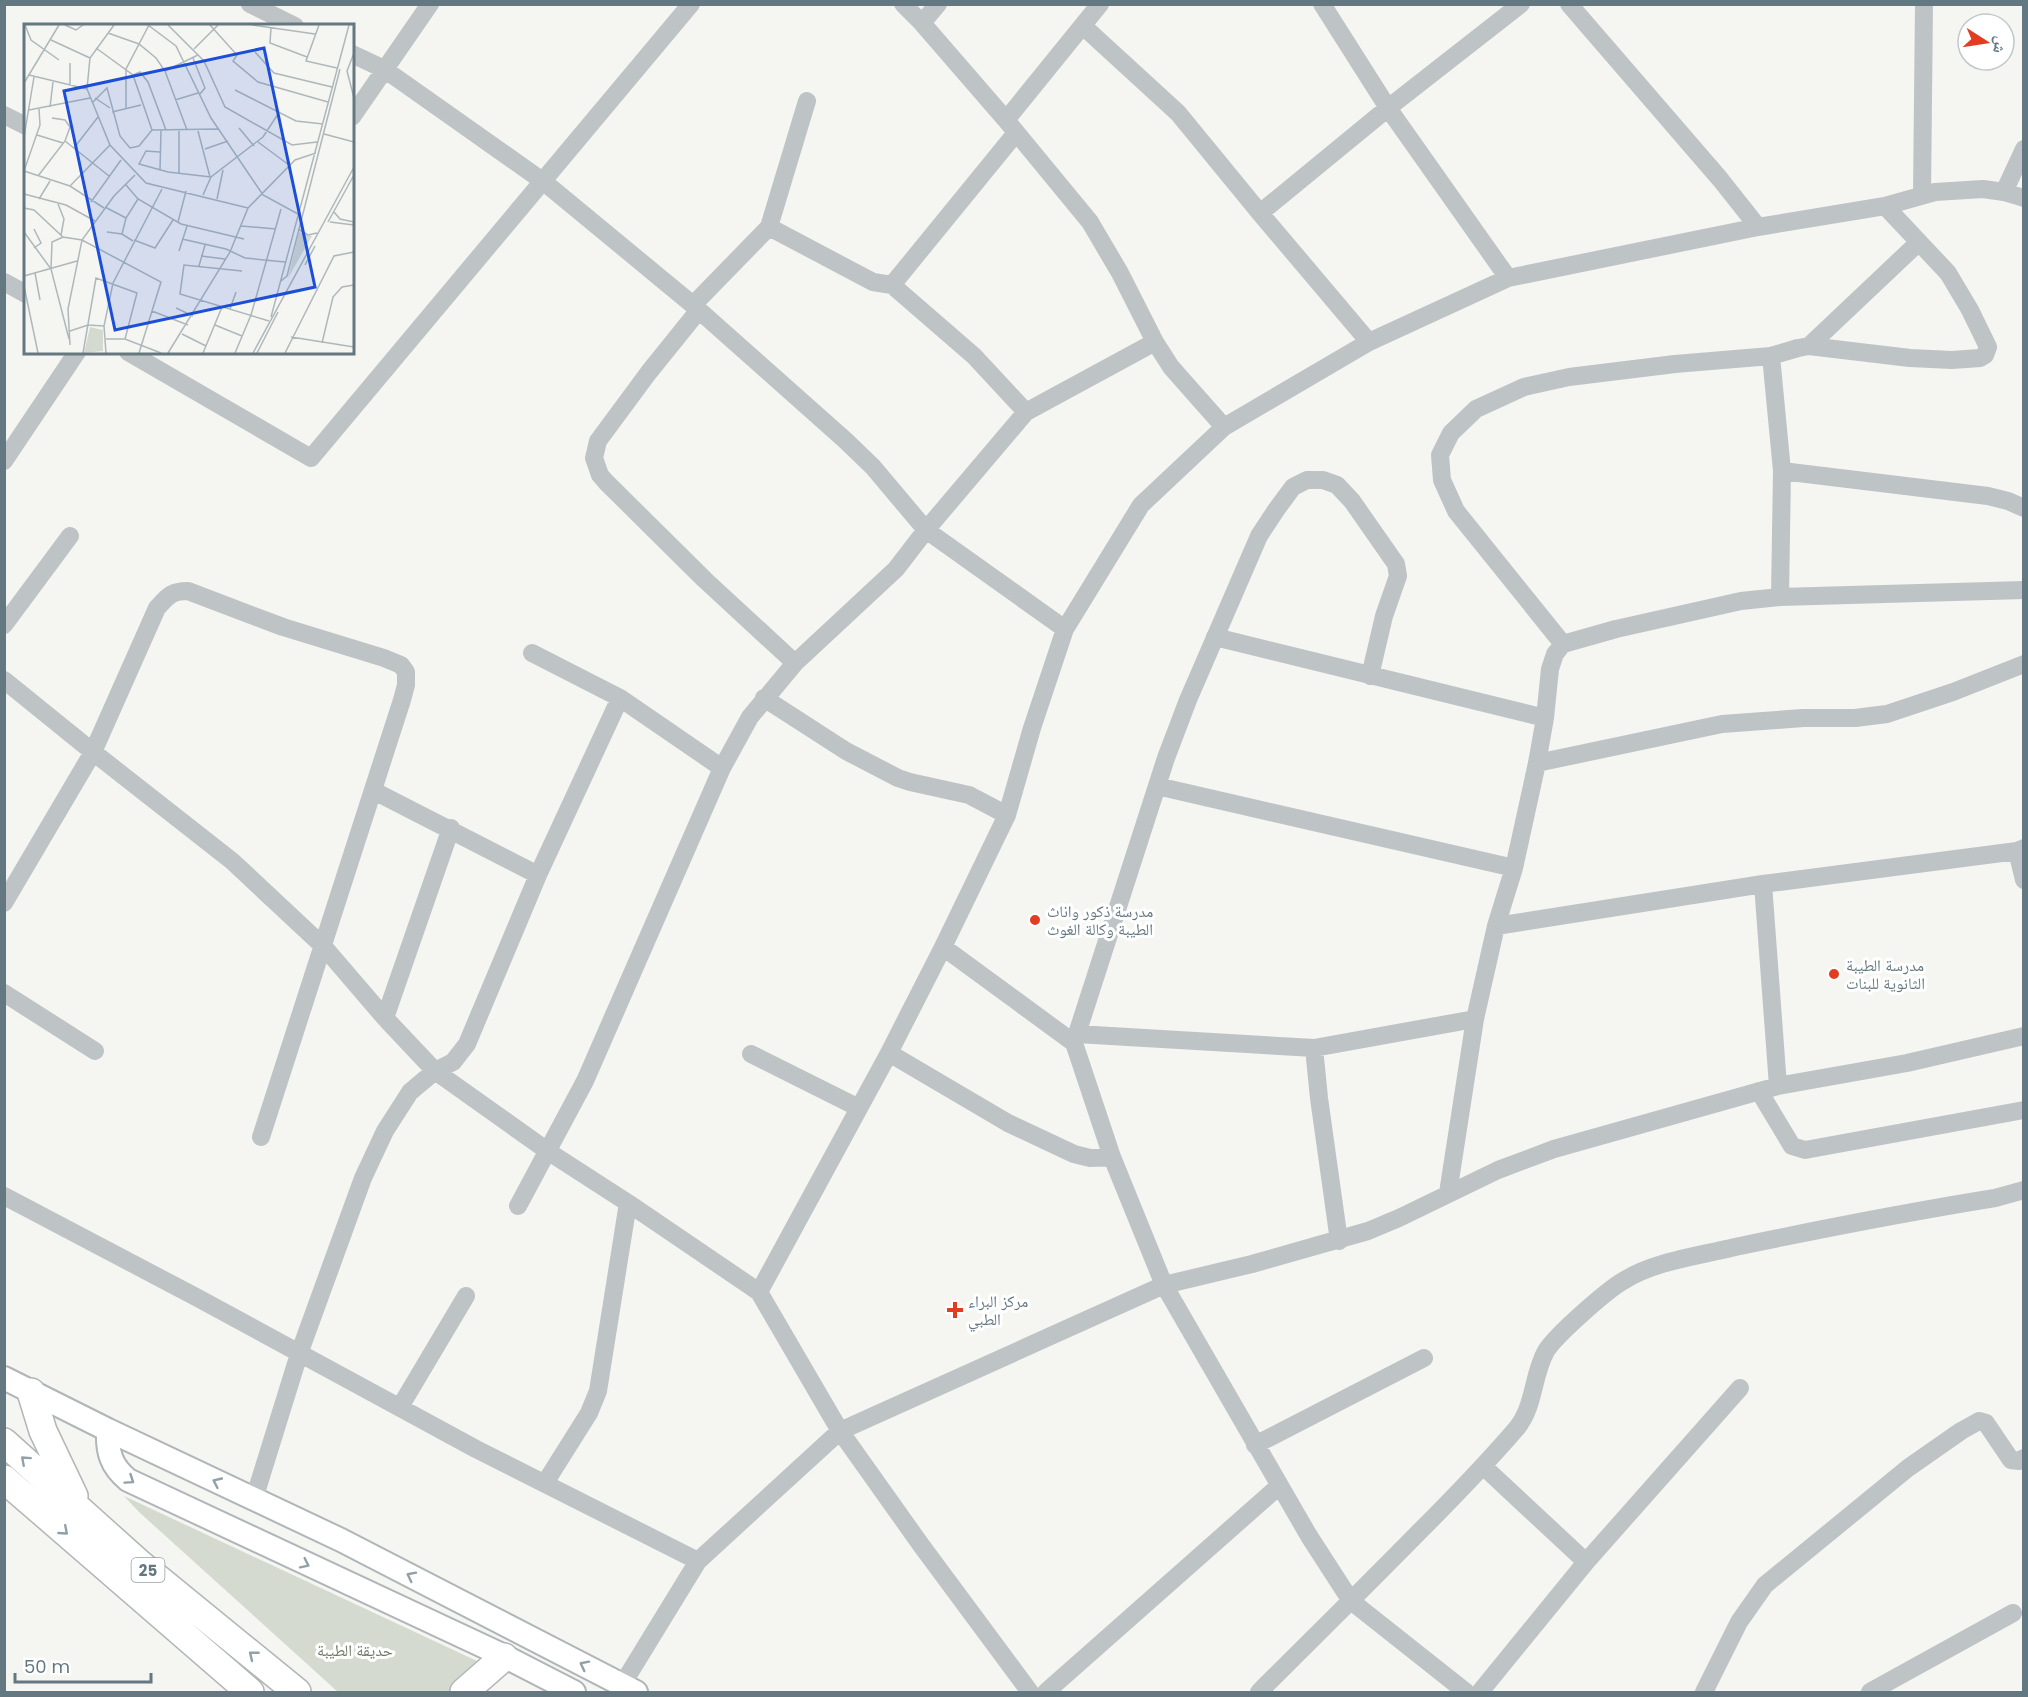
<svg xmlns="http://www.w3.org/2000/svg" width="2028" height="1697" font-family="Poppins,'Noto Naskh Arabic',sans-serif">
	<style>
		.green { fill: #d5dad0 }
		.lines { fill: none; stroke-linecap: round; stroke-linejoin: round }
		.major-casing { stroke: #afb5b8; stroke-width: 26 }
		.highway-casing { stroke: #b1b6b8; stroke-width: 30 }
		.minor { stroke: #bec3c5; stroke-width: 18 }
		.major { stroke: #fff; stroke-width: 22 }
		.highway { stroke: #fff; stroke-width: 27 }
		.oneway { stroke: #92a0a8 }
		.poi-dot { fill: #e33c23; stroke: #fff; stroke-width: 2 }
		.labels { text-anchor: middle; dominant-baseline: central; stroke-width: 6; stroke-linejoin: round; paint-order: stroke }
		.shield { fill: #fff; stroke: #92a0a8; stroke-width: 1.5 }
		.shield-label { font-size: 15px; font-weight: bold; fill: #647882 }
		.poi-label { font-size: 16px; fill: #647882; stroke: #fff; text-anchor: start }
		.park-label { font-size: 16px; fill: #6a7a63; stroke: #fff }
		.inset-road { fill: none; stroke: #aeb8bb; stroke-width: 1.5 }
		.view { fill: #1d4ed8; fill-opacity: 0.15; stroke: #1d4ed8; stroke-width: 3 }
		.inset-edge { fill: none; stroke: #647882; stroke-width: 3 }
	</style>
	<rect width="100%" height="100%" fill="#f5f5f1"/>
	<path class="green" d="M 124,1496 L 477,1661 L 449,1692 L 338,1692 L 139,1512 Z"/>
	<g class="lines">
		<g class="major-casing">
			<path id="major" d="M 4,1378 L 108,1430 L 341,1540 L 636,1692
				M 108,1430 C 107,1452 111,1466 128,1480 L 500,1654 L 574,1692"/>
		</g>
		<g class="highway-casing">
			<path id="highway" d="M 31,1392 L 43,1431 L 74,1496
				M 4,1442 L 140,1564 L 297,1692
				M 4,1479 L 250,1692
				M 464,1692 L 504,1657"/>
		</g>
		<path class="minor" d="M 250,4 L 295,26
			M 903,4 L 922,23 L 1006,120 L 1090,222 L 1120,273 L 1155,342 L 1171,367 L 1224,427
			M 1322,4 L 1388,108 L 1508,278
			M 1569,4 L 1720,179 L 1758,227
			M 922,23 L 938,4
			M 1083,26 L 1178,113 L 1260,213 L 1369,342
			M 352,54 L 384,69 L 544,182 L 693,305 L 845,440 L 873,467 L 926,530 L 1065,629
			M 4,115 L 26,126
			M 352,117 L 430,4
			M 1006,120 L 1100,4
			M 2004,192 L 2024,149
			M 1922,195 L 1924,4
			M 1260,213 L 1388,108 L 1521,4
			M 769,227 L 873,282 L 892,285 L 974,356 L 1026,412
			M 4,282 L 26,294
			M 892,285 L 1016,133
			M 693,305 L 769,227 L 807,101
			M 699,310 L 649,372 L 598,441 L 594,458 L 600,475 L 606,482 L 705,580 L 795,663
			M 1809,346 L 1919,242
			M 128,352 L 311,458 L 691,4
			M 1771,356 L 1782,471 L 1780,597
			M 4,461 L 77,352
			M 1782,471 L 1988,496 L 2008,501 L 2024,508
			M 4,625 L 70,536
			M 1215,637 L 1545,718
			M 1563,644 L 1456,511 L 1442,480 L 1440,455 L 1451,433 L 1476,409 L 1524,387 L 1569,377 L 1675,364 L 1771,356 L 1798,348 L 1809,346 L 1910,358 L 1952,360 L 1980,358 L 1985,355 L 1988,347 L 1970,310 L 1948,273 L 1885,206
			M 532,653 L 620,698 L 722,768
			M 4,680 L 93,752 L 232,861 L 324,947 L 385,1018 L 435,1071 L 549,1152 L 628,1203 L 759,1292 L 840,1431 L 921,1545 L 1030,1692
			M 764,698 L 846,751 L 898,778 L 910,782 L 969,795 L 1007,815
			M 1537,763 L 1722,724 L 1803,718 L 1855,718 L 1887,714 L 1953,692 L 2024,664
			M 1157,786 L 1514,868
			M 374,791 L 538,875
			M 2017,851 L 2024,880
			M 1763,884 L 1778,1086
			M 4,903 L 93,752 L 157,608 C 168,596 171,591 188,591 L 283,627 L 384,658 L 401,665 L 406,672 L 406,685 L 402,700 L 261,1137
			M 1496,926 L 1763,884 L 2017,851 L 2024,848
			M 943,947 L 1074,1043 L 1112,1157 L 1164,1285 L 1309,1536 L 1351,1601 L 1466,1692
			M 4,993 L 95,1051
			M 385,1018 L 451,828
			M 1077,1034 L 1314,1048 L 1475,1019
			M 1074,1043 L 1166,758 L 1188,700 L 1259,536 L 1276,510 L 1293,487 L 1307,480 L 1323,480 L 1337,485 L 1352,501 L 1396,564 L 1398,576 L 1384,616 L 1370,676
			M 1314,1048 L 1319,1098 L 1339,1241
			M 889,1053 L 1008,1123 L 1074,1154 L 1090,1158 L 1112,1157
			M 751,1054 L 859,1108
			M 1759,1091 L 1792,1146 L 1805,1150 L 2024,1110
			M 1448,1193 L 1475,1019 L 1496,926 L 1514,868 L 1537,763 L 1545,718 L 1550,669 L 1555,654 L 1563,644 L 1616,629 L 1741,601 L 1780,597 L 2024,590
			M 4,1196 L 196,1297 L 476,1449 L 698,1561
			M 518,1206 L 585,1081 L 722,768 L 750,717 L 795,663 L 896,569 L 926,530 L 1026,412 L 1155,342
			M 759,1292 L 889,1053 L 943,947 L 1007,815 L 1032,728 L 1065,629 L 1141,505 L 1224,427 L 1369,342 L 1508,278 L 1758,227 L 1885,206 L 1935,192 L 1983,189 L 2004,192 L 2024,198
			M 400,1407 L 466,1296
			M 1255,1445 L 1424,1358
			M 1483,1466 L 1586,1562
			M 545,1483 L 589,1413 L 598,1391 L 628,1203
			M 254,1499 L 299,1354 L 363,1178 L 385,1131 L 410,1092 L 435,1071 L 453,1062 L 467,1044 L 538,875 L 620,698
			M 622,1685 L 698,1561 L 840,1431 L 1164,1285 L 1252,1264 L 1368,1231 L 1399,1218 L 1498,1170 L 1554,1149 L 1778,1086 L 1907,1063 L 2024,1036
			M 1046,1692 L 1279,1486
			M 1259,1692 C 1312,1639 1366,1586 1419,1532 C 1452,1499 1485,1465 1516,1429 C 1535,1407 1532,1376 1546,1351 C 1556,1335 1606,1291 1623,1281 C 1655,1261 1699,1256 1735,1247 C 1821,1229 1908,1212 1995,1198 L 2024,1190
			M 1480,1692 L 1586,1562 L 1740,1388
			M 1704,1692 L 1739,1622 L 1765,1585 L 1908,1468 L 1961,1431 L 1979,1421 L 1986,1423 L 2011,1460 L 2019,1461 L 2024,1458
			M 1870,1692 L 2013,1613"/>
		<use href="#major" class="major"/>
		<use href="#highway" class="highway"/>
	</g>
	<defs><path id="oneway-chevron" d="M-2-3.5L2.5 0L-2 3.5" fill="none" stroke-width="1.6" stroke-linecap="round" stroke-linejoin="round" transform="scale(1.5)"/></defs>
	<g class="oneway">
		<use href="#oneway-chevron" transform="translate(25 1460) rotate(-138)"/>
		<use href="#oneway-chevron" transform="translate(130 1480) rotate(34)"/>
		<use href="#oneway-chevron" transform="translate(217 1482) rotate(-155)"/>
		<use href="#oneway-chevron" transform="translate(64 1531) rotate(41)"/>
		<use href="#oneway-chevron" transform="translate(305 1564) rotate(26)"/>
		<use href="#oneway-chevron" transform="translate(411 1576) rotate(-153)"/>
		<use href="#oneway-chevron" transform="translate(253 1655) rotate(-141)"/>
		<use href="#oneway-chevron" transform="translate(584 1665) rotate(-153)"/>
	</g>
	<g class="poi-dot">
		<circle cx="1035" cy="920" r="6"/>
		<circle cx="1834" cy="974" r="6"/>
		<path d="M952 1301h6v6h6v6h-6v6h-6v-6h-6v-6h6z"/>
	</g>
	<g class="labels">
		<rect class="shield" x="131.5" y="1558" width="33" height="24" rx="4.5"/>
		<g class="shield-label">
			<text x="148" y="1570">25</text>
		</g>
		<g class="poi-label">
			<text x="1047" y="911">مدرسة ذكور واناث<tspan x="1047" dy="18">الطيبة وكالة الغوث</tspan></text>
			<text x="1846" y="965">مدرسة الطيبة<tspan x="1846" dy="18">الثانوية للبنات</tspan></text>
			<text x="968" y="1301">مركز البراء<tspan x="968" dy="18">الطبي</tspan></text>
		</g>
		<g class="park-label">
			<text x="355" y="1650">حديقة الطيبة</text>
		</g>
	</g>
	<g transform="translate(24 24)">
		<rect width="330" height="330" fill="#f5f5f1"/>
		<path d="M 275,208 L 288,212 L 264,254 ZM 66,303 L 79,306 L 79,327 L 60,329 Z" fill="#d5dad0"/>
		<path class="inset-road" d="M 1,1 L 7,16 L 35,36M 41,1 L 52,6 L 59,1M 90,1 L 66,34 L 63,65 L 86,121 L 122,159 L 224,184M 124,1 L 152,22 L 187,94 L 239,171 L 274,190M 144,1 L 180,37 L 201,83 L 268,121 L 293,118M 186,1 L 213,31 L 209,37 L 234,58 L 304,78M 228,1 L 291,10M 295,1 L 282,37 L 313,44M 247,4 L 246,19 L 283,33M 84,9 L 115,20 L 132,34 L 141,47 L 163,106M 27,16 L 66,34M 72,24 L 109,51 L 128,106 L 195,105M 170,25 L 194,1M 231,28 L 250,49 L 308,63M 330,29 L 323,47 L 330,74M 169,34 L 181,64 L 175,71M 330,35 L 330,54M 46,39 L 46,61M 141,47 L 174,31M 5,51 L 63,65M 109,51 L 116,48 L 124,58 L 142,106M 0,59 L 35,1M 211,66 L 272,97 L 299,100M 71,74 L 86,84M 151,76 L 174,69M 68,79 L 83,64 L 96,112 L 106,124 L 115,122 L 128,106M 26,83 L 29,58M 102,84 L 102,45 L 125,1M 5,86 L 66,74M 88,88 L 117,81M 215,104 L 230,122M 174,107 L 186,153M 300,110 L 330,118M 13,111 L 39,119M 0,113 L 10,53M 41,117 L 85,152M 234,118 L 265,141M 50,124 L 74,93M 181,125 L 204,117M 136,128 L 122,127 L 115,140 L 144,148 L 187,153M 136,146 L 137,106M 0,147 L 46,162 L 80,184M 0,147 L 16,101 L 15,85M 155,150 L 155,107M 14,152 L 41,117 L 46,103 L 41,96 L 28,94M 102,161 L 114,175 L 157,200 L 220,215M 46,162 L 86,121M 0,170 L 42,181 L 71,197M 179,171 L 187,153 L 239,113 L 254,90M 15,175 L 26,157M 193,175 L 199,146M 67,178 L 97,136M 34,180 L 40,195 L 37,211M 81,183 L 102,194M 0,184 L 10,186 L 39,213 L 58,216 L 137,258 L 115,329M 310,188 L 316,195 L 330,198M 154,198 L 162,167M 304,198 L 330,151M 306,198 L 330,201M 217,202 L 252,205M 10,205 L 17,219 L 10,224M 274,205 L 284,211 L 293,209M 0,208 L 27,245 L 45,315M 83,208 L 98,210 L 109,217M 98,210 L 102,194 L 114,175M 158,215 L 202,225 L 221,234 L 261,238M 110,216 L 131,224 L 149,196M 155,227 L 163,202M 177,232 L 201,235M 281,241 L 291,222M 175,242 L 181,221M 27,245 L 28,218 L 39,213M 218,247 L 160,241 L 156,270 L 245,297M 11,249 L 16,276M 0,252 L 53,237M 257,257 L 263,252 L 316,45M 0,262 L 14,329M 152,284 L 169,292M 206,285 L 212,268M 128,287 L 164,301M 247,293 L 325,1M 191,301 L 218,312M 46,307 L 64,301 L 80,302M 158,310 L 182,322M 267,313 L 330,323M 82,315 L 101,315 L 137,329M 298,319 L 309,273 L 318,263 L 330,261M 46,321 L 44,285 L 58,216 L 90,172 L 111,151M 59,329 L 72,254 L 113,269 L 101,315M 82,329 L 80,302 L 89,259 L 138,165M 144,329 L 206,228 L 224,184 L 271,136 L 292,129M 179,329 L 198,283M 211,329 L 227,291 L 257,185M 229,329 L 330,143M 233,329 L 254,288M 261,329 L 310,232 L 330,228"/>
		<path class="view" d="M 240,24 L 291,263 L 91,306 L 40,67 Z"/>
		<rect width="330" height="330" class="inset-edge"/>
	</g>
	<rect width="2028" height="1697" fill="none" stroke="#647882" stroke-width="12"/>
	<g transform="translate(1986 42) rotate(102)"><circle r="28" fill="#ffffff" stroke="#c1c9cd" stroke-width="1.5"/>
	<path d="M0-4.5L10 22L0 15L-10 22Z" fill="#e33c23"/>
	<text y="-9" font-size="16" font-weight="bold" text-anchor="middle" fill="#647882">ش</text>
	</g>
	<path d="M15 1673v9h136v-9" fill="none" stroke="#647882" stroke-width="3"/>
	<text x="24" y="1673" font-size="18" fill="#647882" stroke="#ffffff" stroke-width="4.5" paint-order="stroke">50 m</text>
</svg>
